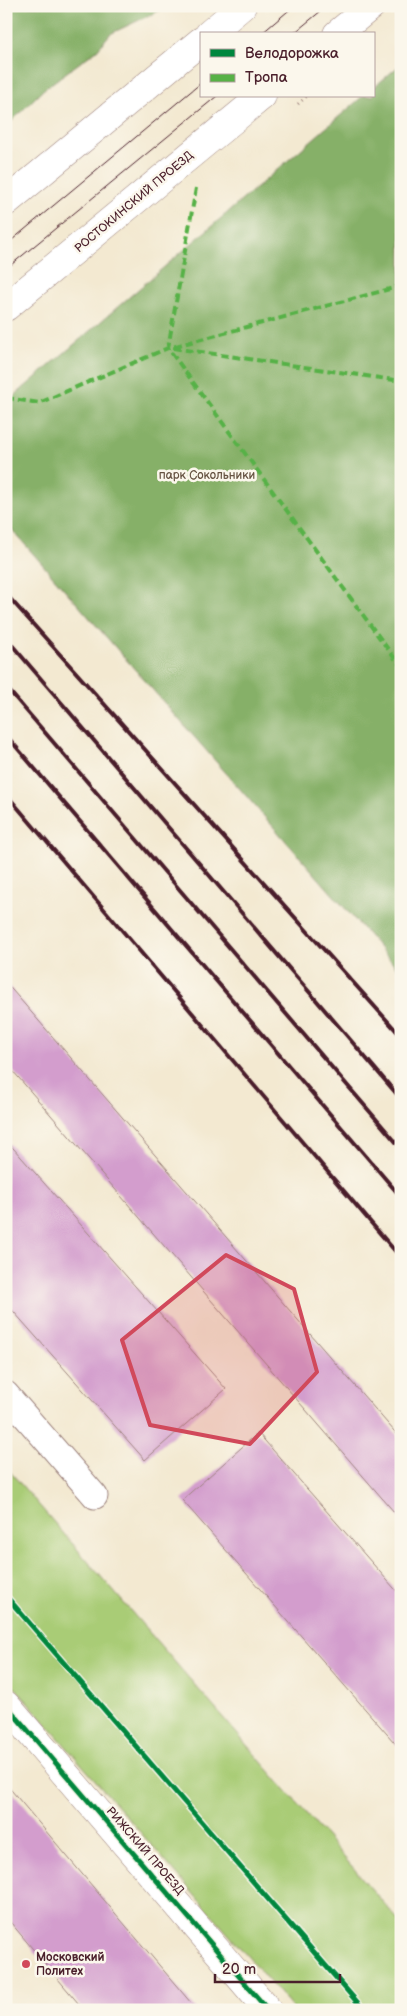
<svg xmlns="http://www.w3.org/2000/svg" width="407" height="2016" font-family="'Balsamiq Sans',sans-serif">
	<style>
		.green { fill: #a9cc76; stroke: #7a7650 }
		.forest { fill: #86b067; stroke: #686849 }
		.building { fill: #d39dcd }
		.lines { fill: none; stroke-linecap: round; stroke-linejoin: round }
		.service-casing { stroke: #9e847e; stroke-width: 27 }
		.minor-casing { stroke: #9e847e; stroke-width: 29 }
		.secondary-casing { stroke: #9e847e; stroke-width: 29 }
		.path { stroke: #9e847e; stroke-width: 3; stroke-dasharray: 1 4; stroke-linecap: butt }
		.service { stroke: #fff; stroke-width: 25 }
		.minor { stroke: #fff; stroke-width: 28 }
		.secondary { stroke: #fff; stroke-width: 28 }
		.tram { stroke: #4a1f2b; stroke-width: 1 }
		.rail { stroke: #4a1f2b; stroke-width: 4 }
		.quiet { stroke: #57b146; stroke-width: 4; stroke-dasharray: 8 4; stroke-linecap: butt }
		.cycleway-casing { stroke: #fbf7ec; stroke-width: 8 }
		.cycleway { stroke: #00873e; stroke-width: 5 }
		.marked { fill: #d1495b; fill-opacity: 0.2; stroke: #d1495b; stroke-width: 4; stroke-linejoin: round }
		.poi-dot { fill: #d1495b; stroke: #fbf7ec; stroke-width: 2 }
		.labels { text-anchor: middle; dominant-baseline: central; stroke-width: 5; stroke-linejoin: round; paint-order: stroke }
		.street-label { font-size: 12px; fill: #4a1f2b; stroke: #fbf7ec }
		.park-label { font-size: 12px; fill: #665342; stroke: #fbf7ec }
		.poi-label { font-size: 12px; font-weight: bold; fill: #4a1f2b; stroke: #fbf7ec; text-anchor: start }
	</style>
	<rect width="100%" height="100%" fill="#fbf7ec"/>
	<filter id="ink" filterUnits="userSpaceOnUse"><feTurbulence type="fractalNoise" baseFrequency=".02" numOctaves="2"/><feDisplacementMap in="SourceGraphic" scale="10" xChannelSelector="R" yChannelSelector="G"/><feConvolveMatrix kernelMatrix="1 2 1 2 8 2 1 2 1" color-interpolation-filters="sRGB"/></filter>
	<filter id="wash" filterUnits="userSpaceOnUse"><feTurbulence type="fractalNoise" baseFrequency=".0096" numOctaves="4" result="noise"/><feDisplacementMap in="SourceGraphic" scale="20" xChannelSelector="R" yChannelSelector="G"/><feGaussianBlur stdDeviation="1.12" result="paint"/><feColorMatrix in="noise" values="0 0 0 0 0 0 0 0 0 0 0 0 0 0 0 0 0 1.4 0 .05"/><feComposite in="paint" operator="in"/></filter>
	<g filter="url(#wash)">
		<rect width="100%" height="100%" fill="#f3e9d1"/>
		<path class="green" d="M 6,1467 L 401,1923 L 401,2010 L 294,2010 L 6,1677 Z"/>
		<path class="forest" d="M 6,6 L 169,6 L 110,34 L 97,50 L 44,89 L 6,127 Z
			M 401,64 L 401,972 L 6,523 L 6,403 L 363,96 L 373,96 L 373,88 Z"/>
		<g id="blocks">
			<path class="building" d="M 6,983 L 401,1439 L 401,1520 L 6,1063 Z
				M 6,1140 L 226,1389 L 145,1460 L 6,1303 Z
				M 258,1433 L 401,1596 L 401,1750 L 182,1500 Z
				M 6,1784 L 197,2010 L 84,2010 L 6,1917 Z"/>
		</g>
	</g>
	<g filter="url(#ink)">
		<use href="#blocks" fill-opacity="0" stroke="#9e847e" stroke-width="1"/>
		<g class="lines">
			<g class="service-casing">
				<path id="service" d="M 6,1394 L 95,1496"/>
			</g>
			<g class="minor-casing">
				<path id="minor" d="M 6,1705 L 268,2010"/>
			</g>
			<g class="secondary-casing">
				<path id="secondary" d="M 209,34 L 242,6
					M 337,34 L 371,6
					M 6,202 L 201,41
					M 6,307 L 262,96"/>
			</g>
			<path class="path" d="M 298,104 L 307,96"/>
			<use href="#service" class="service"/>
			<use href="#minor" class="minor"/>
			<use href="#secondary" class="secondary"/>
			<path class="tram" d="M 261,34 L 294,6
				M 293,34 L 327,6
				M 6,245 L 201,83
				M 6,269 L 217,96"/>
			<path class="rail" d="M 6,594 L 401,1036
				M 6,638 L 401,1099
				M 6,687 L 401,1148
				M 6,735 L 401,1197
				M 6,794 L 401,1258"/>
			<path class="quiet" d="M 196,188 L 168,348 L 401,667
				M 173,348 L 401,381
				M 6,398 L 39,403 L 168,348 L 401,286"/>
			<g class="cycleway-casing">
				<path id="cycleway" d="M 6,1596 L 364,2010
					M 6,1705 L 268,2010"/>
			</g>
			<use href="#cycleway" class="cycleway"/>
		</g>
	</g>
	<path class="marked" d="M 226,1255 L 294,1289 L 317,1372 L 250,1444 L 150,1425 L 122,1340 Z"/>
	<circle class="poi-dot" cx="26" cy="1964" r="5"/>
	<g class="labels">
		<g class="street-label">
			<text transform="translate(134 202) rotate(-40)">РОСТОКИНСКИЙ ПРОЕЗД</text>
			<text transform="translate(145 1851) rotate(49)">РИЖСКИЙ ПРОЕЗД</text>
		</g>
		<g class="park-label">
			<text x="207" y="475">парк Сокольники</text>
		</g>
		<g class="poi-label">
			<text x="36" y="1957">Московский<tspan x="36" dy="14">Политех</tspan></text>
		</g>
	</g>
	<rect width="407" height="2016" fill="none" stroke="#fbf7ec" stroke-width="25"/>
	<rect x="200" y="32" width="175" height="65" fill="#fbf7ec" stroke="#b4a19f"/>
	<rect x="210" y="49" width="25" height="8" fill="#00873e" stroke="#b4a19f"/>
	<text x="245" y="58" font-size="15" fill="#4a1f2b">Велодорожка</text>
	<rect x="210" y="74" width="25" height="8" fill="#57b146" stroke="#b4a19f"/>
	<text x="245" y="82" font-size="15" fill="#4a1f2b">Тропа</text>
	<path d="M215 1974v8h125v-8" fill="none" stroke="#4a1f2b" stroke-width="2.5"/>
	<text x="222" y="1974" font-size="15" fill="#4a1f2b" stroke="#fbf7ec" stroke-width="4" paint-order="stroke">20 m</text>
</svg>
